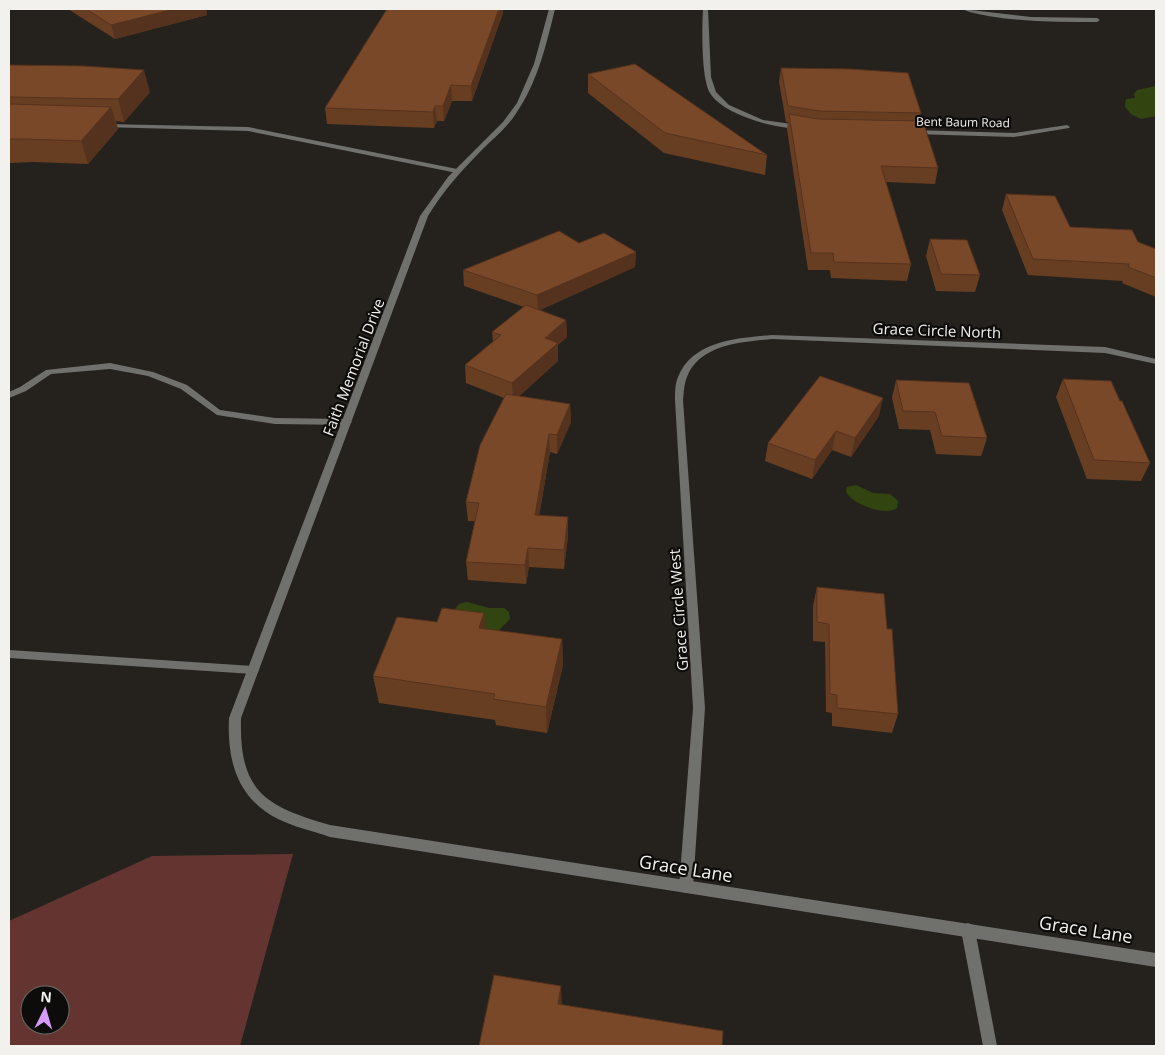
<svg xmlns="http://www.w3.org/2000/svg" width="1165" height="1055" font-family="'Open Sans',sans-serif">
	<style>
		.green { fill: #643530; fill-rule: evenodd }
		.water { fill: #324510 }
		.lines { fill: none; stroke-linecap: round; stroke-linejoin: round }
		.service { fill: #70706d; fill-rule: evenodd }
		.minor { fill: #70706d; fill-rule: evenodd }
		.tertiary { fill: #70706d; fill-rule: evenodd }
		.wall { fill: #683e23 }
		.shaded-wall { fill: #55321d }
		.building { fill: #794829; stroke: #55321d }
		.labels { text-anchor: middle; dominant-baseline: central; stroke-width: 4.5; stroke-linejoin: round; paint-order: stroke }
		.far-street-label { font-size: 12px; fill: #f3f1ee; stroke: #0d0c0a }
		.street-label { font-size: 15px; fill: #f3f1ee; stroke: #0d0c0a }
		.near-street-label { font-size: 18px; fill: #f3f1ee; stroke: #0d0c0a }
	</style>
	<rect width="100%" height="100%" fill="#25221d"/>
	<path class="green" d="M 293,854 L 240,1046 L 9,1046 L 9,921 L 152,856 ZM 30,995 L 60,995 L 60,1025 L 30,1025 Z"/>
	<path class="water" d="M 1156,86 L 1156,116 L 1141,119 L 1131,114 L 1125,107 L 1126,99 L 1135,98 L 1134,94 L 1137,90 Z
		M 856,485 L 873,493 L 890,494 L 898,501 L 897,508 C 886,517 852,504 846,492 L 847,487 Z
		M 467,602 L 489,608 L 504,608 L 509,612 L 510,619 L 497,632 L 487,629 L 454,610 L 459,604 Z"/>
	<g class="lines">
		<path class="service" d="M 105,124 L 248,127 L 457,169 L 460,171 L 457,173 L 248,131 L 103,127 L 103,125 Z
			M 110,363 L 153,372 L 187,385 L 220,410 L 275,418 L 347,419 L 352,422 L 347,425 L 275,424 L 217,415 L 181,389 L 148,376 L 110,369 L 51,374 L 26,391 L 9,398 L 9,392 L 20,387 L 46,370 Z
			M 9,650 L 253,666 L 257,667 L 259,670 L 257,673 L 253,674 L 9,658 Z"/>
		<path class="minor" d="M 703,9 L 708,9 L 711,77 L 716,92 L 729,105 L 763,120 L 799,125 L 802,127 L 801,128 C 778,130 723,115 710,93 C 701,78 702,28 703,9 Z
			M 962,9 L 1031,17 L 1097,18 L 1100,20 L 1097,22 C 1061,22 1024,22 988,16 C 980,14 970,13 962,9 Z
			M 1067,125 L 1070,127 L 1069,128 L 1014,137 L 913,134 L 910,132 L 913,130 L 1014,133 Z
			M 772,335 L 1105,347 L 1156,359 L 1156,364 L 1105,353 L 772,339 C 742,342 700,344 687,377 C 684,384 684,392 683,400 L 705,708 L 693,887 L 691,891 L 686,893 L 681,891 L 679,887 L 693,708 L 675,400 C 675,392 675,384 678,377 C 693,340 738,338 772,335 Z
			M 968,923 L 973,925 L 975,930 L 997,1046 L 983,1046 L 961,930 L 963,925 Z"/>
		<path class="tertiary" d="M 549,9 L 555,9 C 546,46 537,84 515,115 C 505,130 490,141 478,154 C 459,173 442,193 428,216 L 241,718 C 239,792 265,806 330,825 L 1156,953 L 1156,967 L 330,837 C 313,831 294,827 278,819 C 237,798 227,761 229,718 L 420,216 L 448,177 L 503,122 L 517,103 L 534,64 Z"/>
	</g>
	<path class="wall" d="M 68,9 L 206,9 L 207,15 L 115,39 Z
		M 503,13 L 472,101 L 452,101 L 444,121 L 437,121 L 434,128 L 327,124 L 325,108 Z
		M 9,65 L 150,92 L 124,122 L 116,121 L 118,129 L 88,164 L 33,162 L 9,163 Z
		M 781,68 L 921,113 L 919,121 L 938,168 L 935,184 L 886,182 L 911,264 L 907,281 L 831,278 L 830,270 L 808,270 L 787,129 L 788,122 L 786,122 L 779,82 Z
		M 588,74 L 767,155 L 765,175 L 664,153 L 588,93 Z
		M 1006,194 L 1070,227 L 1138,242 L 1156,249 L 1156,297 L 1122,283 L 1123,281 L 1028,275 L 1002,210 Z
		M 930,239 L 980,275 L 975,292 L 936,291 L 926,256 Z
		M 579,243 L 636,252 L 635,267 L 540,310 L 566,320 L 567,337 L 558,345 L 558,361 L 519,396 L 570,404 L 571,422 L 557,454 L 550,452 L 539,516 L 568,536 L 564,569 L 529,567 L 526,584 L 468,580 L 466,562 L 475,521 L 468,521 L 466,502 L 504,398 L 466,383 L 465,365 L 493,342 L 492,332 L 524,307 L 464,286 L 463,270 Z
		M 1063,379 L 1150,463 L 1141,481 L 1087,479 L 1056,397 Z
		M 896,380 L 987,438 L 981,456 L 936,454 L 930,430 L 899,429 L 892,398 Z
		M 879,416 L 851,457 L 832,450 L 812,479 L 765,461 L 768,443 Z
		M 817,587 L 887,629 L 898,714 L 892,733 L 832,726 L 832,713 L 826,712 L 825,642 L 813,641 L 813,606 Z
		M 486,629 L 562,639 L 563,665 L 547,733 L 496,725 L 495,720 L 379,703 L 373,676 Z"/>
	<path class="shaded-wall" d="M 174,9 L 206,9 L 207,15 L 115,39 L 111,25 Z
		M 499,9 L 503,9 L 503,13 L 472,101 L 471,86 Z
		M 144,70 L 150,92 L 124,122 L 118,99 Z
		M 451,85 L 452,101 L 444,121 L 443,106 Z
		M 435,106 L 437,121 L 434,128 L 433,112 Z
		M 111,107 L 118,129 L 88,164 L 81,141 Z
		M 636,252 L 635,267 L 538,311 L 537,295 Z
		M 566,320 L 567,337 L 558,345 L 558,361 L 513,402 L 512,383 L 545,338 Z
		M 883,398 L 879,416 L 851,457 L 855,438 Z
		M 570,404 L 571,422 L 557,454 L 557,435 Z
		M 836,431 L 832,450 L 812,479 L 815,460 Z
		M 549,434 L 550,452 L 536,534 L 535,515 Z
		M 568,517 L 568,536 L 564,569 L 564,550 Z
		M 528,548 L 529,567 L 526,584 L 525,565 Z
		M 484,613 L 487,640 L 479,628 Z
		M 562,639 L 563,665 L 547,733 L 546,707 Z
		M 561,986 L 562,1008 L 558,1004 Z"/>
	<path class="building" d="M 86,9 L 174,9 L 111,25 Z
		M 387,9 L 499,9 L 471,86 L 451,85 L 443,106 L 435,106 L 433,112 L 325,108 Z
		M 635,64 L 767,155 L 665,133 L 588,74 Z
		M 9,65 L 84,66 L 144,70 L 118,99 L 9,97 Z
		M 781,68 L 850,69 L 908,73 L 921,113 L 819,111 L 788,106 Z
		M 9,104 L 111,107 L 81,141 L 24,139 L 9,139 Z
		M 789,114 L 818,119 L 923,121 L 938,168 L 881,166 L 911,264 L 834,262 L 833,253 L 811,253 Z
		M 1006,194 L 1055,196 L 1070,227 L 1132,230 L 1138,242 L 1156,249 L 1156,278 L 1128,267 L 1129,264 L 1033,259 Z
		M 559,231 L 579,243 L 604,233 L 636,252 L 537,295 L 463,270 Z
		M 930,239 L 967,240 L 980,275 L 941,274 Z
		M 526,305 L 566,320 L 545,338 L 558,343 L 512,383 L 465,365 L 501,335 L 492,332 Z
		M 820,376 L 883,398 L 855,438 L 836,431 L 815,460 L 768,443 Z
		M 1063,379 L 1111,381 L 1120,401 L 1122,401 L 1150,463 L 1094,460 Z
		M 896,380 L 969,383 L 987,438 L 942,436 L 935,412 L 903,411 Z
		M 506,394 L 570,404 L 557,435 L 549,434 L 535,515 L 568,517 L 564,550 L 528,548 L 525,565 L 466,562 L 479,503 L 466,502 L 480,445 Z
		M 817,587 L 884,594 L 887,629 L 892,629 L 898,714 L 837,708 L 837,695 L 830,694 L 829,624 L 817,622 Z
		M 442,608 L 484,613 L 479,628 L 562,639 L 546,707 L 493,699 L 495,694 L 373,676 L 397,617 L 437,622 Z
		M 494,975 L 561,986 L 558,1004 L 723,1031 L 722,1046 L 479,1046 Z"/>
	<g class="labels">
		<g class="far-street-label">
			<text transform="translate(963 122) rotate(1)">Bent Baum Road</text>
		</g>
		<g class="street-label">
			<text transform="translate(937 330) rotate(2)">Grace Circle North</text>
			<text transform="translate(353 367) rotate(-69)">Faith Memorial Drive</text>
			<text transform="translate(678 610) rotate(-94)">Grace Circle West</text>
		</g>
		<g class="near-street-label">
			<text transform="translate(686 868) rotate(9)">Grace Lane</text>
			<text transform="translate(1086 929) rotate(9)">Grace Lane</text>
		</g>
	</g>
	<rect width="1165" height="1055" fill="none" stroke="#f3f1ee" stroke-width="20"/>
	<g transform="translate(45 1010) rotate(5)"><circle r="24" fill="#0d0c0a" stroke="#696865"/>
	<path d="M0-4L9 19L0 12L-9 19Z" fill="#d69bfa"/>
	<text y="-8" font-size="14" font-weight="bold" text-anchor="middle" fill="#f3f1ee">N</text>
	</g>
</svg>
